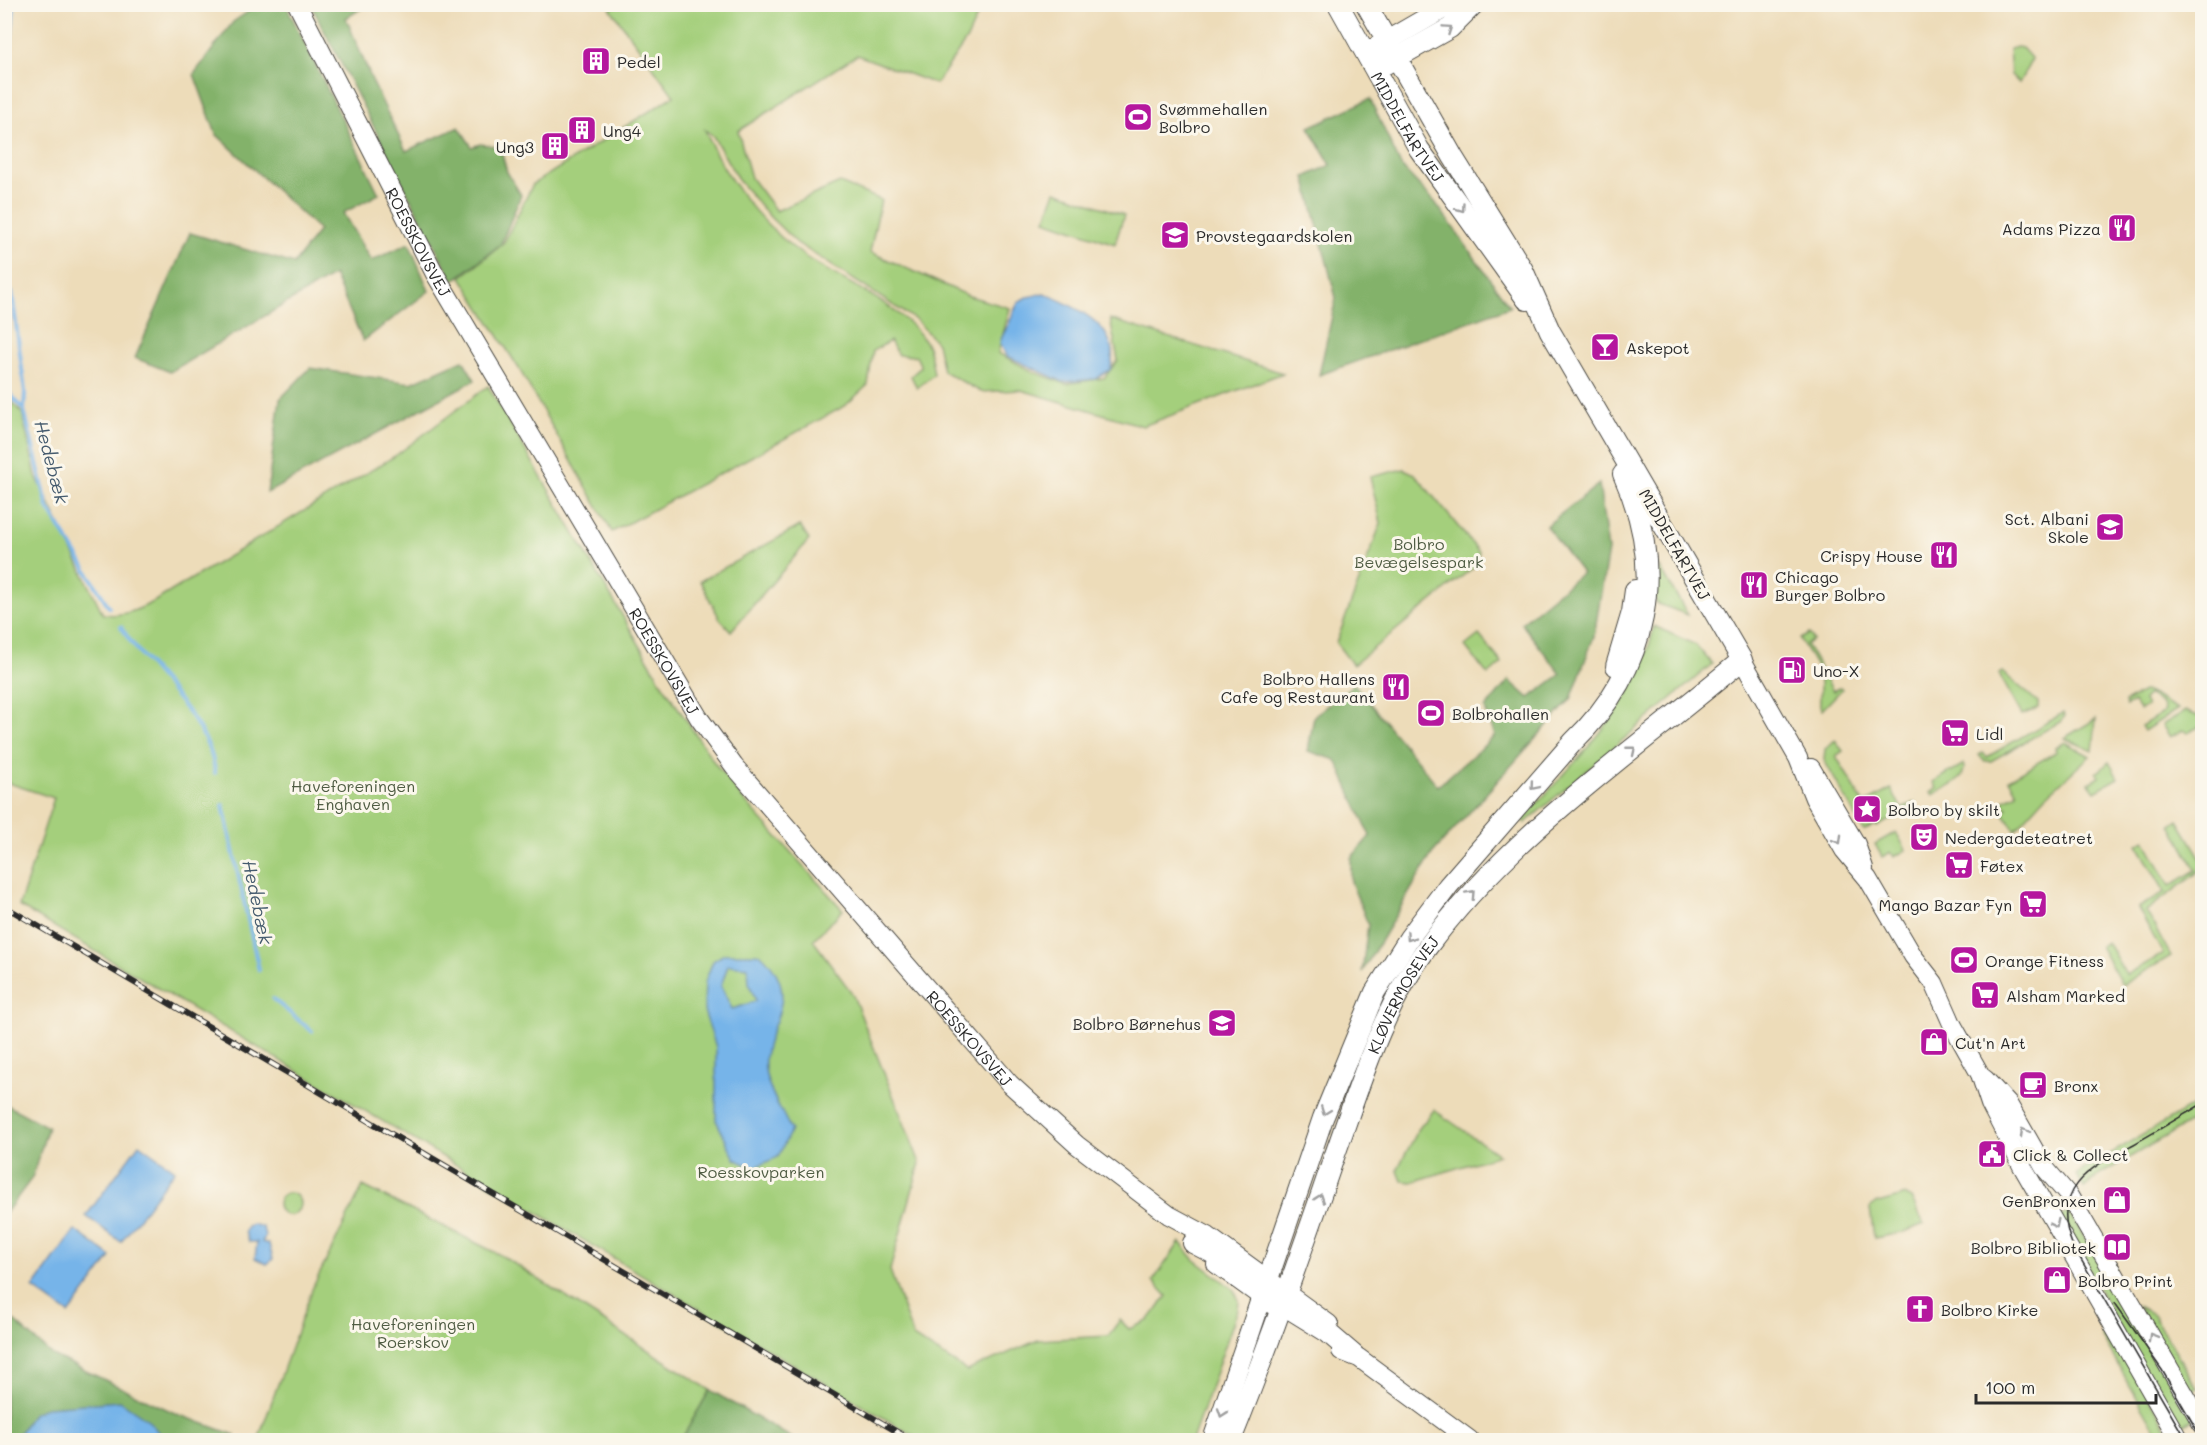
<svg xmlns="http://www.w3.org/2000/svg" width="2207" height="1445" font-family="Mali,sans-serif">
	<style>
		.green { fill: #a4cf7b; stroke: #687d53; stroke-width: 1.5 }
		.forest { fill: #83b26b; stroke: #576e4b; stroke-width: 1.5 }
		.water { fill: #76b4e9; stroke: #50708a; stroke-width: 1.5; fill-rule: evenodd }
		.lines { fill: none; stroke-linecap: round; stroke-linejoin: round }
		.stream { stroke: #76b4e9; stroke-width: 4 }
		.tertiary-casing { stroke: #484640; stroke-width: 20 }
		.secondary-casing { stroke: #484640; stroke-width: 22 }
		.tertiary { stroke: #fff; stroke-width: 18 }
		.secondary { stroke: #fff; stroke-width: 20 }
		.tram { stroke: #2b2b2b; stroke-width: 1.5 }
		.rail-casing { stroke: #2b2b2b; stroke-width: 6 }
		.rail { stroke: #fbf7ec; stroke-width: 4; stroke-dasharray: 11; stroke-linecap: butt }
		.oneway { stroke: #a0a0a0 }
		.labels { text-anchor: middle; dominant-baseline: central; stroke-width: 6; stroke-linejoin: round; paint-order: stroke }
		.poi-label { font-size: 16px; fill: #2b2b2b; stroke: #fbf7ec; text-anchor: start }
		.street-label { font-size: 16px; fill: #2b2b2b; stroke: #fbf7ec }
		.park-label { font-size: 16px; fill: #4f5c43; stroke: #fbf7ec }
		.water-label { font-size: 18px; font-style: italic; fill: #455b6e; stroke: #fbf7ec }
	</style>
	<rect width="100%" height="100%" fill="#fbf7ec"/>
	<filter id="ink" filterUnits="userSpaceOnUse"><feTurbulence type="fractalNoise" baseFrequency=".0167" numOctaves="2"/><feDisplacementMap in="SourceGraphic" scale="12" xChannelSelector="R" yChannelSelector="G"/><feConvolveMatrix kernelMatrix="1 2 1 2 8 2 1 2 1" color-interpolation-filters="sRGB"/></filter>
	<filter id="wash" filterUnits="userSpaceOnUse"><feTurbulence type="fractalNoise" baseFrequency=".008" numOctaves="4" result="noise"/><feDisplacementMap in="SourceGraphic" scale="24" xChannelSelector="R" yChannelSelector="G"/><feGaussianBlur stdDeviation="1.35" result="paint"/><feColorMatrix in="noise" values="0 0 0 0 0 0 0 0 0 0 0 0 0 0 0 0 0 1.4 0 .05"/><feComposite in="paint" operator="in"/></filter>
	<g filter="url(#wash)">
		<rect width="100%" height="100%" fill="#eddcb9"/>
		<path class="green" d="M 621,4 L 982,5 L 967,39 L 936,84 L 857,55 L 738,131 L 751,178 L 776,211 L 840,183 L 881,200 L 870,252 L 969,296 L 1010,308 L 998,353 L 1034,372 L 1066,384 L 1104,378 L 1118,360 L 1110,319 L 1283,373 L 1143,426 L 1021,390 L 981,392 L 943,371 L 937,343 L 916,320 L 797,243 L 771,218 L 739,181 L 713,136 L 705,130 C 724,179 764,228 807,258 C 843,282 904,306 926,343 C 931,351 932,365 934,374 L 917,388 L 911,376 L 921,367 L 916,356 L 898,355 L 890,341 L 873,351 L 868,385 L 845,406 L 612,532 L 518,367 L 461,277 L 503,244 L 533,184 L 674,96 L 610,8 Z
			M 2017,47 L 2022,48 L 2032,59 L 2019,83 L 2011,75 L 2009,49 Z
			M 1056,191 L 1124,215 L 1115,244 L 1045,220 Z
			M 488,386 L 663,685 L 714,762 L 742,798 L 843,910 L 813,940 L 852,993 L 920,1163 L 890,1270 L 913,1337 L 967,1371 L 1038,1340 L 1108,1336 L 1120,1320 L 1129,1329 L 1148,1321 L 1167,1296 L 1153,1281 L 1180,1242 L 1194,1259 L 1233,1289 L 1239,1300 L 1238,1309 L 1192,1440 L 921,1440 L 19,906 L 54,798 L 5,782 L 4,393 L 22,413 L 36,476 L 103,614 C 123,617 138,610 155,601 L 395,456 Z
			M 1404,469 L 1415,474 L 1479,552 L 1476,565 L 1353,665 L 1336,643 L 1381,523 L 1370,477 Z
			M 800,526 L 809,540 L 731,631 L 720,619 L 700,581 Z
			M 1659,566 L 1688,615 L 1656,603 Z
			M 1654,626 L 1696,645 L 1712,664 L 1525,823 L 1522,820 C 1574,761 1638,706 1654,626 Z
			M 1809,634 L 1813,640 L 1806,644 L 1833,691 L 1840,687 L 1842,689 L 1822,710 L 1820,706 L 1820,674 L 1800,639 Z
			M 1479,635 L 1502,663 L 1488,675 L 1465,646 Z
			M 2002,672 L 2038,702 L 2038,708 L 2022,715 L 1999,674 Z
			M 2145,691 L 2178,709 L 2144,731 L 2141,726 L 2164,712 L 2162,704 L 2148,695 L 2144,700 L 2147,706 L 2139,710 L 2134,702 L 2126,706 L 2125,702 Z
			M 2185,711 L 2202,718 L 2202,725 L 2188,733 L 2183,730 L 2170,737 L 2162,725 Z
			M 2063,713 L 2065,716 L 2060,722 L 1991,761 L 1984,761 L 1979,755 L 1983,753 L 1987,757 Z
			M 2096,719 L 2093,751 L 2064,738 Z
			M 1835,740 L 1843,751 L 1836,756 L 1864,804 L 1891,789 L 1902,809 L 1915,802 L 1916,805 L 1877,827 L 1875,825 L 1864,831 L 1824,760 L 1825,749 Z
			M 2065,742 L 2090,756 L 2045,797 L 2015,830 L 2002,811 L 2007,808 L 2003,801 L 2017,793 L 2009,779 L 2056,752 L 2055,748 Z
			M 2109,762 L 2118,778 L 2095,791 L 2089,783 L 2099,777 L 2097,773 Z
			M 1964,764 C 1966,782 1947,787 1933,795 L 1931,792 L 1937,788 L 1933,782 Z
			M 2178,820 L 2202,860 L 2202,869 L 2146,911 L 2171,956 L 2122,985 L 2100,946 L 2107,942 L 2126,975 L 2163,954 L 2138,908 L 2165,892 L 2137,844 L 2145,840 L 2170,886 L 2196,870 L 2171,825 Z
			M 1896,832 L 1906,850 L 1894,857 L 1891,852 L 1882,857 L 1875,844 Z
			M 2202,1100 L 2202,1115 L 2101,1174 L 2084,1188 L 2076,1175 L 2081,1171 Z
			M 1434,1110 L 1499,1155 L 1412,1182 L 1402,1181 L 1398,1171 L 1399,1166 L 1420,1127 Z
			M 363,1186 L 504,1257 L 710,1390 L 681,1440 L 258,1440 L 313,1287 Z
			M278 1204a11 11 0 1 1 22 0a11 11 0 1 1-22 0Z
			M 1906,1195 L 1911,1198 L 1924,1224 L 1902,1233 L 1874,1238 L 1870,1208 L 1875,1204 Z
			M 2069,1212 L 2195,1418 L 2175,1429 L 2059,1217 Z
			M 2137,1306 L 2153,1314 L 2197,1388 L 2192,1391 Z
			M 2104,1317 L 2168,1431 L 2159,1436 L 2102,1337 Z"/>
		<path class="forest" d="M 258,5 L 286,5 L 379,194 L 343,213 L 371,261 L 409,243 L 429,291 L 363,341 L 334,275 L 170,372 L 135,358 L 190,233 L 294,264 L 319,230 L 216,134 L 194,74 L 233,22 Z
			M 311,5 L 367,5 L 346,18 L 374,85 L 406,151 L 459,127 L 472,147 L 480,144 L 500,147 L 507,172 L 521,195 L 501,244 L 453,281 Z
			M 1370,99 L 1401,166 L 1435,202 L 1510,307 L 1319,375 L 1336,298 L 1305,177 L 1331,165 L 1309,127 Z
			M 463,360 L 475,380 L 267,493 L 280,399 L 310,368 L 411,383 Z
			M 1599,484 L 1608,550 L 1594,636 L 1571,699 L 1432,854 L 1362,972 L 1368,924 L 1351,882 L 1351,858 L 1370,836 L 1336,760 L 1308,751 L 1314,716 L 1354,684 L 1438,786 L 1495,736 L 1485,709 L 1509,680 L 1529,698 L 1561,674 L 1521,623 L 1582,573 L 1546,526 Z
			M 5,1104 L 48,1127 L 32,1178 L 5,1214 Z
			M 4,1312 L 52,1355 L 177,1414 L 235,1435 L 232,1440 L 165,1440 L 32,1414 L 15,1440 L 5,1440 Z
			M 710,1390 L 792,1438 L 791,1440 L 681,1440 Z"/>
		<path class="water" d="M 1044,293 C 1077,308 1123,327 1110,370 L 1095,379 L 1063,382 L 1007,356 L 1000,343 C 1002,334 1007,329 1010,321 C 1019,297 1019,299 1044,293 Z
			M 724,954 L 761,954 C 810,1001 756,1029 766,1075 C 770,1093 783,1113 791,1130 L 778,1157 L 753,1168 L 735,1159 L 716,1120 L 716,1047 L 704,1011 L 705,982 L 713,961 ZM 728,965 L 748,967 L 749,983 L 756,1001 L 732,1009 L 721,986 Z
			M 139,1144 L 175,1170 L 121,1242 L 86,1216 Z
			M 252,1224 L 263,1227 L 265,1237 L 262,1242 L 269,1244 L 273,1259 L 267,1264 L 255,1258 L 257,1242 L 249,1242 L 245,1232 L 247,1227 Z
			M 75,1230 L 111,1257 L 69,1314 L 33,1288 Z
			M 120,1401 L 148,1420 L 165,1440 L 15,1440 L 32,1414 L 47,1407 Z"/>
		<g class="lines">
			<path class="stream" d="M 4,215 L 5,102 L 14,4
				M 4,286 L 12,293 L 25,392 L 24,410
				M 4,387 L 24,410 L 48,508 L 109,607
				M 121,627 C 147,671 211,720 215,773
				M 223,805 L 259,970
				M 273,999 L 312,1031"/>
		</g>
	</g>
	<g filter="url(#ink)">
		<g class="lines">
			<g class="tertiary-casing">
				<g id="tertiary">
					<path id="s1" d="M 297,4 L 435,274 L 699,718 L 734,766 L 1010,1084 L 1077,1145 L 1169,1215 L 1208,1236 L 1329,1324"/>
					<path d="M 1742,660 L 1798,758 L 1814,798 L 1844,850 L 1868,879 L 1913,956 L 1934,983 L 1953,1026 L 1980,1074 L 1990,1104 L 2022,1166 L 2179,1440"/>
					<path d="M 1811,768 L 1856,844 L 1864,868"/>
					<path d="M 1985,1079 L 2008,1104 L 2044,1167 L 2069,1196 L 2202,1424"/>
					<path d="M 1216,1264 L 1274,1306"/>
					<path d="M 1341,1351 L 1359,1358 L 1470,1440"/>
				</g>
			</g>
			<g class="secondary-casing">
				<g id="secondary">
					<path id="s2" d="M 1338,4 L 1419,149 L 1527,300"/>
					<path d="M 1375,48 L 1451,4"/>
					<path d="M 1384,65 L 1450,28 L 1474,4"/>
					<path d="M 1616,666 L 1632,612 L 1635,590"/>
					<path d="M 1193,1243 L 1220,1257 L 1273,1294"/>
					<path d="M 1272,1298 L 1327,1332 L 1354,1355"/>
					<path d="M 1213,1440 L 1323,1118 L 1375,992 L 1409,938 L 1448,886 L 1573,742 C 1649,669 1667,571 1623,474"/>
					<path id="s3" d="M 1231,1440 C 1268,1348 1301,1254 1333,1160 C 1359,1088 1381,1011 1426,949 C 1511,833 1633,752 1742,660 L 1550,331 L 1523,270 L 1453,157 L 1366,4"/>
				</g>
			</g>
			<use href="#tertiary" class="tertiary"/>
			<use href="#secondary" class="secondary"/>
			<path class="tram" d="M 2115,1303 L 2162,1370 L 2202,1439
				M 2186,1440 L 2072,1244 C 2049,1187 2092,1167 2134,1144 C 2157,1131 2180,1117 2202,1104"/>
			<g class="rail-casing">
				<path id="rail" d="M 4,906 L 911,1440"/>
			</g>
			<use href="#rail" class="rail"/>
		</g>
		<defs><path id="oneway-chevron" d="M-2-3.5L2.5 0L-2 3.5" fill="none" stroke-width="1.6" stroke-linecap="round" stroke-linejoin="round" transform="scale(1.5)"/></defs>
		<g class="oneway">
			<use href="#oneway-chevron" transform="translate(1448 29) rotate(-34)"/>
			<use href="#oneway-chevron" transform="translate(1461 208) rotate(54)"/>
			<use href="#oneway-chevron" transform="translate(1632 750) rotate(-39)"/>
			<use href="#oneway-chevron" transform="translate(1534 786) rotate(130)"/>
			<use href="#oneway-chevron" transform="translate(1838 840) rotate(60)"/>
			<use href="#oneway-chevron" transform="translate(1471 894) rotate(-47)"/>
			<use href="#oneway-chevron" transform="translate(1410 937) rotate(125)"/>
			<use href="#oneway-chevron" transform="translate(1325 1111) rotate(111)"/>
			<use href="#oneway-chevron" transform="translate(2024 1132) rotate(-120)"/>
			<use href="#oneway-chevron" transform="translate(1320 1198) rotate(-71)"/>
			<use href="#oneway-chevron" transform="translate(2055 1224) rotate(64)"/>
			<use href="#oneway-chevron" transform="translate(2152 1337) rotate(-120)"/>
			<use href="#oneway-chevron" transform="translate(1222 1413) rotate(109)"/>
		</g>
	</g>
	<defs>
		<g id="building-square" transform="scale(1.5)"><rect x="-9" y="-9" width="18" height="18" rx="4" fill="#b5179e" stroke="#fbf7ec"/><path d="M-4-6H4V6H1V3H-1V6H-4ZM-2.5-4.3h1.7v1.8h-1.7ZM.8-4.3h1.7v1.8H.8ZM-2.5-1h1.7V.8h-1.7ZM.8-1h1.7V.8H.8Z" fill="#fff"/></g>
		<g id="stadium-square" transform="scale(1.5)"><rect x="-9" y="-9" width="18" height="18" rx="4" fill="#b5179e" stroke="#fbf7ec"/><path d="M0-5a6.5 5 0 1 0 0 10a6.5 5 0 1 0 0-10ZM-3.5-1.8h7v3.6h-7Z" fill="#fff"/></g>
		<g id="restaurant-square" transform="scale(1.5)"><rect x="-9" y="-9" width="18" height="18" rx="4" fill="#b5179e" stroke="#fbf7ec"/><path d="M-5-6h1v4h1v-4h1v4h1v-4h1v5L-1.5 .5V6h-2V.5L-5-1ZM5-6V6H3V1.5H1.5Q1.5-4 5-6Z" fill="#fff"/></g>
		<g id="school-square" transform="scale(1.5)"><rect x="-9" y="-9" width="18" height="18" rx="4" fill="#b5179e" stroke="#fbf7ec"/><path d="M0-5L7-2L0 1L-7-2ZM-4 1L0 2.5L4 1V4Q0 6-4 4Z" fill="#fff"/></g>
		<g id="bar-square" transform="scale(1.5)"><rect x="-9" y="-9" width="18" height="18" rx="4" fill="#b5179e" stroke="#fbf7ec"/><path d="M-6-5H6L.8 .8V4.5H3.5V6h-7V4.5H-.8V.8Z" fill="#fff"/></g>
		<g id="fuel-square" transform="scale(1.5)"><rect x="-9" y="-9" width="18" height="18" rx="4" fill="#b5179e" stroke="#fbf7ec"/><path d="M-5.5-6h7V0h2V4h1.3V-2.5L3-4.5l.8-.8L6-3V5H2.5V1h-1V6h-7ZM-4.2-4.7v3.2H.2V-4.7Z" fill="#fff"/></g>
		<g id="supermarket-square" transform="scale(1.5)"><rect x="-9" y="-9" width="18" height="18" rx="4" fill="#b5179e" stroke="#fbf7ec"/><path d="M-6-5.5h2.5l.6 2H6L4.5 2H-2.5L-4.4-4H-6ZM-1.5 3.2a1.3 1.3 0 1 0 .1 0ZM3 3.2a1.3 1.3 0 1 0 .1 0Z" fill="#fff"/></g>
		<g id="sight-square" transform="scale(1.5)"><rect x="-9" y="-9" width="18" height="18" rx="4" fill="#b5179e" stroke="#fbf7ec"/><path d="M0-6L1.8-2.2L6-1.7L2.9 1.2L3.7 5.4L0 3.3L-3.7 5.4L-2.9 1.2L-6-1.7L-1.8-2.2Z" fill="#fff"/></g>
		<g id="theatre-square" transform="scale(1.5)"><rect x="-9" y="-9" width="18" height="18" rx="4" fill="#b5179e" stroke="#fbf7ec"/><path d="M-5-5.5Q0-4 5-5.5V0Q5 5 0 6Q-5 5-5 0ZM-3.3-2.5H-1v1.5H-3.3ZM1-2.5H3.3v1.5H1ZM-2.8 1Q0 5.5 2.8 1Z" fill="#fff"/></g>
		<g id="shop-square" transform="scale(1.5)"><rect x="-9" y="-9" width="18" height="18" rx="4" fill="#b5179e" stroke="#fbf7ec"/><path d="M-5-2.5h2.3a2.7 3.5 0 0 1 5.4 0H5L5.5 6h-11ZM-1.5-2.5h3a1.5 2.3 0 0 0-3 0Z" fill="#fff"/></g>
		<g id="cafe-square" transform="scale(1.5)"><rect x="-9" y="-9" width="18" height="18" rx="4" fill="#b5179e" stroke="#fbf7ec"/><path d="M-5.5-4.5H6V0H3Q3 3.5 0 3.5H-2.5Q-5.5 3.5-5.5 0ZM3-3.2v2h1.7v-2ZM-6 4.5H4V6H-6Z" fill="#fff"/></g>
		<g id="civic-square" transform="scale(1.5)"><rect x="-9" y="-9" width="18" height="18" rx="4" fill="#b5179e" stroke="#fbf7ec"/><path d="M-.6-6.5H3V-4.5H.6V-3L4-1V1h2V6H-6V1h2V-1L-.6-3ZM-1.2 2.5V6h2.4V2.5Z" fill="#fff"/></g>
		<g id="library-square" transform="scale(1.5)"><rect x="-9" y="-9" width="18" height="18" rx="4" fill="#b5179e" stroke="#fbf7ec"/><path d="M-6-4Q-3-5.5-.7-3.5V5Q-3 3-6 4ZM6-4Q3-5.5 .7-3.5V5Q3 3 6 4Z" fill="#fff"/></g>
		<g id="church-square" transform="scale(1.5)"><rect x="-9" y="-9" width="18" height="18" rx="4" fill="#b5179e" stroke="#fbf7ec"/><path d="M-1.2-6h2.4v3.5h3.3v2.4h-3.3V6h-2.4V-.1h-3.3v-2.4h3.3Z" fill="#fff"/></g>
	</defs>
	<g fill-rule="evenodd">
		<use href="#building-square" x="596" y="61"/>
		<use href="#stadium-square" x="1138" y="117"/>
		<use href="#building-square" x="582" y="130"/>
		<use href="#building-square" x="555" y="146"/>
		<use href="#restaurant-square" x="2122" y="228"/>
		<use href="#school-square" x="1175" y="235"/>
		<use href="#bar-square" x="1605" y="347"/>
		<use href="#school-square" x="2110" y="527"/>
		<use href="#restaurant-square" x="1944" y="555"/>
		<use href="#restaurant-square" x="1754" y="585"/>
		<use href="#fuel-square" x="1792" y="670"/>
		<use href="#restaurant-square" x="1396" y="687"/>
		<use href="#stadium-square" x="1431" y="713"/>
		<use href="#supermarket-square" x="1955" y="733"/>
		<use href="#sight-square" x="1867" y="809"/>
		<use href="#theatre-square" x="1924" y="837"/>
		<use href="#supermarket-square" x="1959" y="865"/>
		<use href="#supermarket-square" x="2033" y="904"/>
		<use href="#stadium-square" x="1964" y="960"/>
		<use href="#supermarket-square" x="1985" y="995"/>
		<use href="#school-square" x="1222" y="1023"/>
		<use href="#shop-square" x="1934" y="1042"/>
		<use href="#cafe-square" x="2033" y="1085"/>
		<use href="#civic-square" x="1992" y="1154"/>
		<use href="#shop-square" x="2117" y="1200"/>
		<use href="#library-square" x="2117" y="1247"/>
		<use href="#shop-square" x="2057" y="1280"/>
		<use href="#church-square" x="1920" y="1309"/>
	</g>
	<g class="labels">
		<g class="poi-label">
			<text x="617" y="61">Pedel</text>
			<text x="1159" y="108">Svømmehallen<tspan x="1159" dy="18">Bolbro</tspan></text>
			<text x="603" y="130">Ung4</text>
			<text x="534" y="146" text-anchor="end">Ung3</text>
			<text x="2101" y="228" text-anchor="end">Adams Pizza</text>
			<text x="1196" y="235">Provstegaardskolen</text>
			<text x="1626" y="347">Askepot</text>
			<text x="2089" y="518" text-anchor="end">Sct. Albani<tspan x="2089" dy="18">Skole</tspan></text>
			<text x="1923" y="555" text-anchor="end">Crispy House</text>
			<text x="1775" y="576">Chicago<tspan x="1775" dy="18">Burger Bolbro</tspan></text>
			<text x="1813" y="670">Uno-X</text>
			<text x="1375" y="678" text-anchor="end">Bolbro Hallens<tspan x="1375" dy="18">Cafe og Restaurant</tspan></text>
			<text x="1452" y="713">Bolbrohallen</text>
			<text x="1976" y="733">Lidl</text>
			<text x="1888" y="809">Bolbro by skilt</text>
			<text x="1945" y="837">Nedergadeteatret</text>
			<text x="1980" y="865">Føtex</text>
			<text x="2012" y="904" text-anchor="end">Mango Bazar Fyn</text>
			<text x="1985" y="960">Orange Fitness</text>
			<text x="2006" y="995">Alsham Marked</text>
			<text x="1201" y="1023" text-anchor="end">Bolbro Børnehus</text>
			<text x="1955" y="1042">Cut'n Art</text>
			<text x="2054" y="1085">Bronx</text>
			<text x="2013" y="1154">Click &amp; Collect</text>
			<text x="2096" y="1200" text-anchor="end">GenBronxen</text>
			<text x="2096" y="1247" text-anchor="end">Bolbro Bibliotek</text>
			<text x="2078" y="1280">Bolbro Print</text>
			<text x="1941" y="1309">Bolbro Kirke</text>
		</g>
		<g class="street-label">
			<text stroke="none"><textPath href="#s2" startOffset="141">MIDDELFARTVEJ</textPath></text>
			<text stroke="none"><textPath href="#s1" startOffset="267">ROESSKOVSVEJ</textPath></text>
			<text transform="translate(1675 544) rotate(60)">MIDDELFARTVEJ</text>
			<text stroke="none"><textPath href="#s1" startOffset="753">ROESSKOVSVEJ</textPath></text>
			<text stroke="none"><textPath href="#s3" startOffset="478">KLØVERMOSEVEJ</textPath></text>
			<text stroke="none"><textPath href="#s1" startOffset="1239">ROESSKOVSVEJ</textPath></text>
		</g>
		<g class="park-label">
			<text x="1419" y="543">Bolbro<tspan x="1419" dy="18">Bevægelsespark</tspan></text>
			<text x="353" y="785">Haveforeningen<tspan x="353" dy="18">Enghaven</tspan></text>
			<text x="761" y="1171">Roesskovparken</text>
			<text x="413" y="1323">Haveforeningen<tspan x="413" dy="18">Roerskov</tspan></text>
		</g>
		<g class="water-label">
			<text transform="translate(52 462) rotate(75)">Hedebæk</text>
			<text transform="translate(258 902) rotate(78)">Hedebæk</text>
		</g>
	</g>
	<rect width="2207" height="1445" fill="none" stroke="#fbf7ec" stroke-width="24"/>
	<path d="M1976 1394v9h180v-9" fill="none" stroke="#2b2b2b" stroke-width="3"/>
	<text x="1985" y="1394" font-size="18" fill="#2b2b2b" stroke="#fbf7ec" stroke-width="4.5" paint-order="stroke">100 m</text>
</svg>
